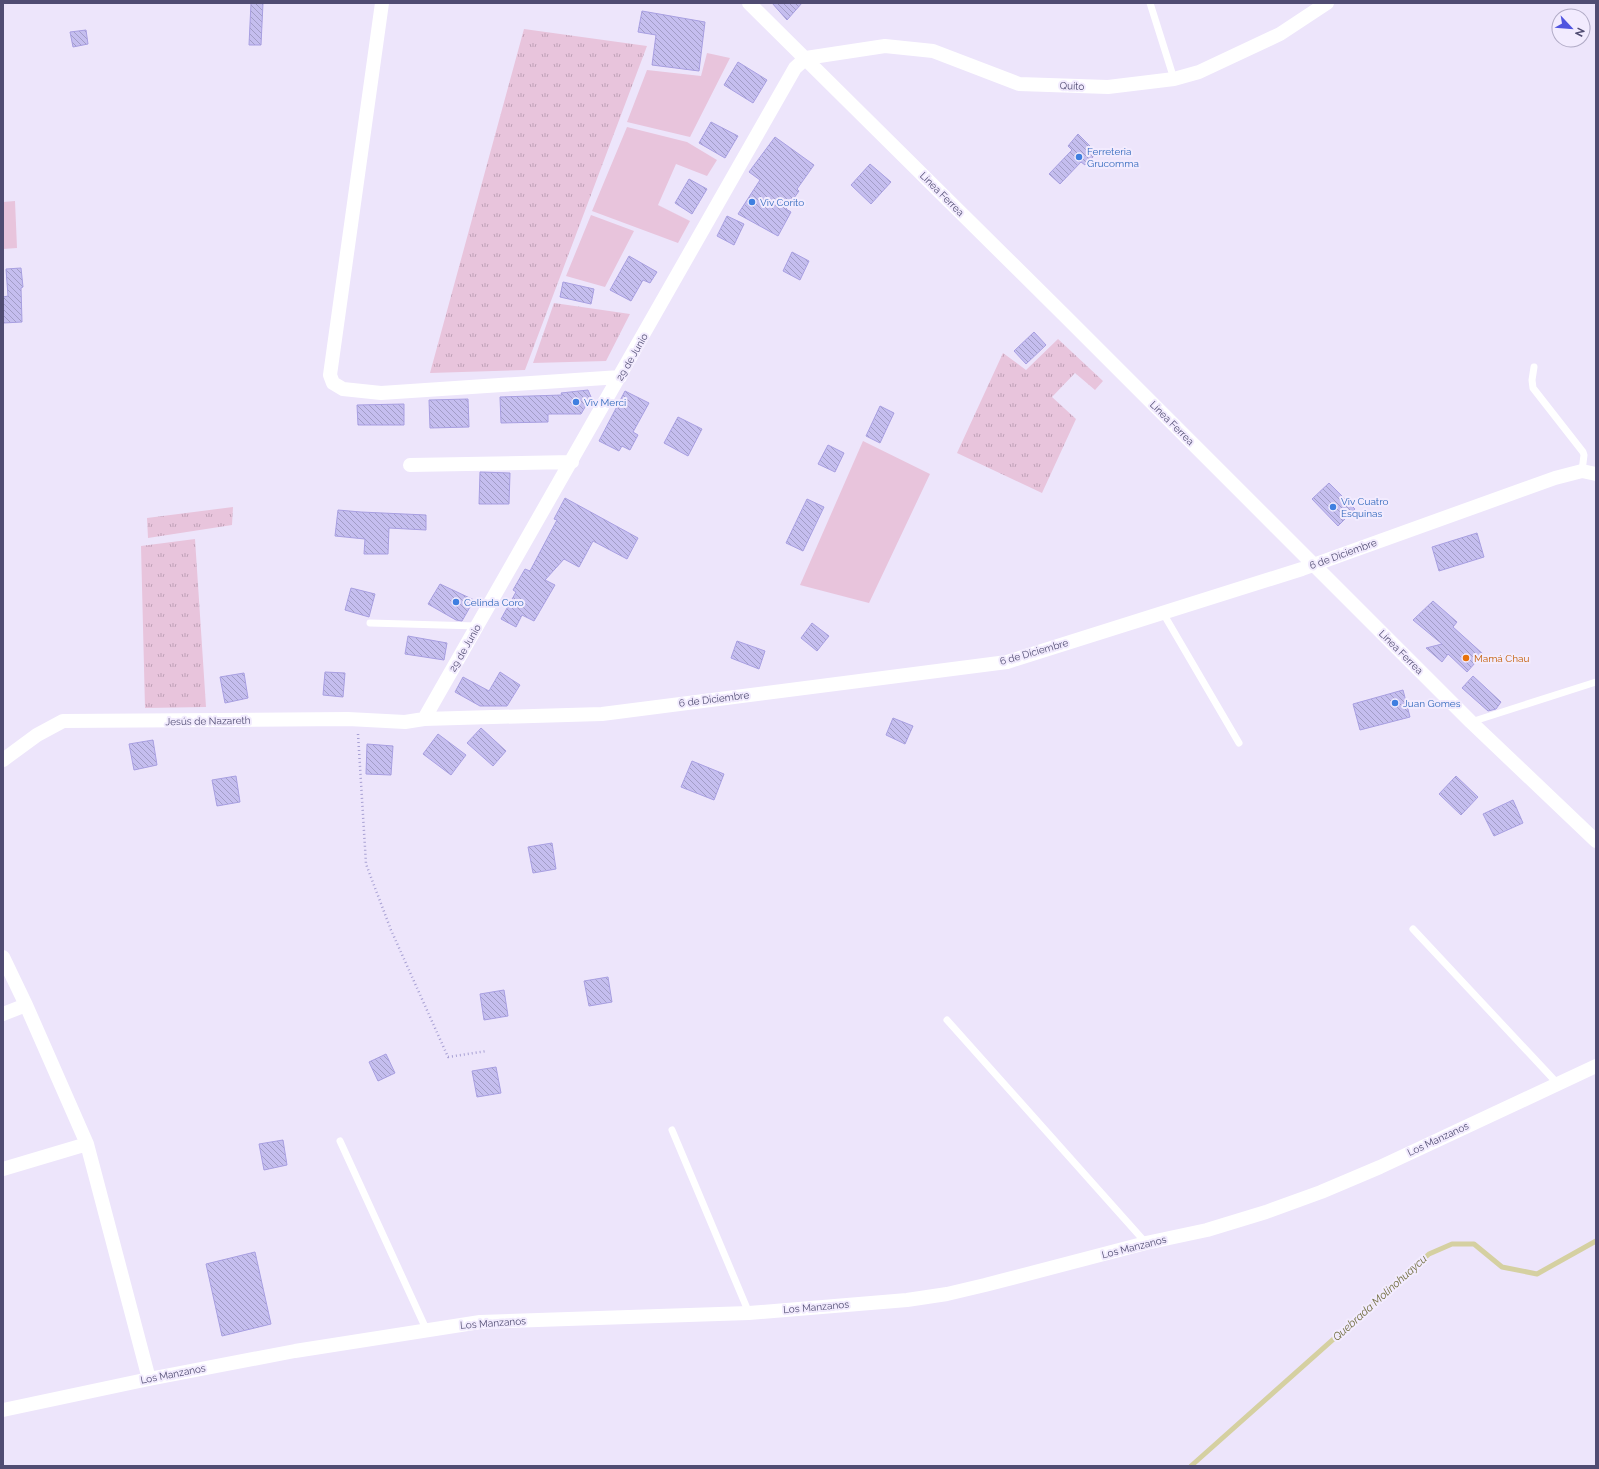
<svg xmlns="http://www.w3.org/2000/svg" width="1599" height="1469" font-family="Raleway,sans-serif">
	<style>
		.grass { fill: url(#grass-tufts) }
		.garden { fill: #e8c4dc }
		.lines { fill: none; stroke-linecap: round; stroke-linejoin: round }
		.stream { stroke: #d5d0a1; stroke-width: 5 }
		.building { fill: url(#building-back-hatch); stroke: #a89fe1 }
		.path { stroke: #a8a1d4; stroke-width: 2.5; stroke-dasharray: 1 3; stroke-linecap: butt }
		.lane { stroke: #fff; stroke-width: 7 }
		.street { stroke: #fff; stroke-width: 14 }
		.shop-dot { fill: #3f7fe0; stroke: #f2ebfe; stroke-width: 1.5 }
		.food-dot { fill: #e8710a; stroke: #f2ebfe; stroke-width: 1.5 }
		.labels { text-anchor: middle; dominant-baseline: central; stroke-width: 4; stroke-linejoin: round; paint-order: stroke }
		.street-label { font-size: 10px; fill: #504c72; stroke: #f2ebfe }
		.shop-label { font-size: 10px; fill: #366cbe; stroke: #f2ebfe; text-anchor: start }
		.food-label { font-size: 10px; fill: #c56008; stroke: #f2ebfe; text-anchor: start }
		.water-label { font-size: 11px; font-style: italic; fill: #706c3d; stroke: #f2ebfe }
	</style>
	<defs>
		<pattern id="grass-tufts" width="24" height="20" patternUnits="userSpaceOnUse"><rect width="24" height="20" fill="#e8c4dc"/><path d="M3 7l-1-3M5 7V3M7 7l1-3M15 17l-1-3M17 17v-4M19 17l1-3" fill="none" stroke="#bea1b7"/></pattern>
		<pattern id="building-back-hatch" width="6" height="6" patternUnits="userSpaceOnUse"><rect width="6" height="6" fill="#c5beef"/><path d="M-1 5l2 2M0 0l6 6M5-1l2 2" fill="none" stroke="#a29dc6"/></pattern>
	</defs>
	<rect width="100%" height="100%" fill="#ede5fb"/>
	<path class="grass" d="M 524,29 L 647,46 L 525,370 L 430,373 Z
		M 554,303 L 630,314 L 606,361 L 533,363 Z
		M 1058,339 L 1103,381 L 1095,390 L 1075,373 L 1052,397 L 1076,419 L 1042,493 L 957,453 L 1003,353 L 1026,370 Z
		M 233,507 L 232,525 L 148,538 L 147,518 Z
		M 195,539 L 206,707 L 145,708 L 141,546 Z"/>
	<path class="garden" d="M 707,53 L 730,58 L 690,137 L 627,122 L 647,70 L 701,76 Z
		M 627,127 L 687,142 L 717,160 L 707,176 L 676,164 L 658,205 L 690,221 L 678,243 L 592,211 Z
		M 15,201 L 17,248 L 3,249 L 3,202 Z
		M 591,215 L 634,231 L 605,287 L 566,276 Z
		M 863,441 L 930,474 L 869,603 L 800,585 Z"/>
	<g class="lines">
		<path class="stream" d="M 1191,1466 L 1429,1254 L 1452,1244 L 1474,1244 L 1502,1267 L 1537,1274 L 1596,1241"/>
	</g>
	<path class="building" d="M 251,3 L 263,3 L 261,45 L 249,45 Z
		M 772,3 L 802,3 L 787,20 Z
		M 642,11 L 705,22 L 699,71 L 652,65 L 656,35 L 638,32 Z
		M 86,30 L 88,44 L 73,47 L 70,32 Z
		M 738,62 L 767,80 L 753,103 L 724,85 Z
		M 711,122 L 738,136 L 725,158 L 699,143 Z
		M 1078,134 L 1097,153 L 1085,165 L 1081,162 L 1060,184 L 1049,174 L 1072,150 L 1068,146 Z
		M 775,137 L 814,165 L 797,189 L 799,191 L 786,209 L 791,212 L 778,236 L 738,214 L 760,180 L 749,172 Z
		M 870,164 L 891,182 L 871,204 L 851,185 Z
		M 689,179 L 707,189 L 692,214 L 675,203 Z
		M 727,216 L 744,224 L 734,245 L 717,236 Z
		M 792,252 L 809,261 L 800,280 L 783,271 Z
		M 629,256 L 657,272 L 650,283 L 643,280 L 631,301 L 610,290 Z
		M 21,268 L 23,287 L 21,288 L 22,322 L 3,323 L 3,297 L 8,296 L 6,269 Z
		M 563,282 L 594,289 L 591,304 L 560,297 Z
		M 1034,332 L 1046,345 L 1026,364 L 1014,351 Z
		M 588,390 L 591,397 L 581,414 L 548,414 L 548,422 L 501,423 L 500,397 L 562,395 L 561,393 Z
		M 625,391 L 649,403 L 633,432 L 638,435 L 630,450 L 622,446 L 619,451 L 599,441 Z
		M 468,399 L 469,427 L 430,428 L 429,400 Z
		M 404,404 L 404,425 L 358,425 L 357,405 Z
		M 880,406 L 894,413 L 880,443 L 866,436 Z
		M 678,417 L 702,429 L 688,456 L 664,443 Z
		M 828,445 L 844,453 L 835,472 L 818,464 Z
		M 480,472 L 510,473 L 509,504 L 479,504 Z
		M 1329,483 L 1355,509 L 1338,526 L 1312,499 Z
		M 565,498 L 638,538 L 627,559 L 593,541 L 579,567 L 564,559 L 545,580 L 555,585 L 534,621 L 522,615 L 516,627 L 501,619 L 516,592 L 513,590 L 525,569 L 530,571 L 557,520 L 554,519 Z
		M 807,499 L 824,507 L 803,551 L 786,543 Z
		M 338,510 L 361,512 L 426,515 L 426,530 L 389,528 L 388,554 L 364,554 L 365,539 L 335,536 Z
		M 1477,533 L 1484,557 L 1439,571 L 1432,547 Z
		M 440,584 L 474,600 L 462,621 L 456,620 L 428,604 Z
		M 351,588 L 375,594 L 369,617 L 345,610 Z
		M 1433,601 L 1457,622 L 1453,627 L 1483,654 L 1467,672 L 1448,654 L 1442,662 L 1426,648 L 1442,644 L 1413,620 Z
		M 812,623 L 829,636 L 817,651 L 801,638 Z
		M 408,636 L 447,643 L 444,660 L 405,654 Z
		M 737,641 L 765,651 L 759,669 L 731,658 Z
		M 325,672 L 345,673 L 343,697 L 323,695 Z
		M 500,672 L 520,685 L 507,706 L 480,706 L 455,692 L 463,677 L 489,691 Z
		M 244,673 L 248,698 L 225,703 L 220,677 Z
		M 1473,676 L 1501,702 L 1496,709 L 1488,711 L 1462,688 Z
		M 1403,690 L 1410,717 L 1360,730 L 1353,704 Z
		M 893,718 L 913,726 L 905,744 L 886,735 Z
		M 481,728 L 506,751 L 493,766 L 467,743 Z
		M 438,734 L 466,755 L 451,775 L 423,754 Z
		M 153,740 L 157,765 L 134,770 L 129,744 Z
		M 367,744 L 393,746 L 391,775 L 366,774 Z
		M 692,761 L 724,774 L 714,800 L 681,787 Z
		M 236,776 L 240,802 L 217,806 L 212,780 Z
		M 1456,776 L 1478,797 L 1461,815 L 1439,794 Z
		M 1513,800 L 1523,823 L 1494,836 L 1483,814 Z
		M 552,843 L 556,869 L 533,873 L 528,847 Z
		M 608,977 L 612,1002 L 589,1006 L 584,981 Z
		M 504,990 L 508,1016 L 484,1020 L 480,994 Z
		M 386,1054 L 395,1073 L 378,1081 L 369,1062 Z
		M 496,1067 L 501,1093 L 477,1097 L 472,1071 Z
		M 283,1140 L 287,1165 L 264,1170 L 259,1144 Z
		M 255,1252 L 271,1324 L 222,1336 L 206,1264 Z"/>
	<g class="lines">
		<path class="path" d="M 358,734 L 366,864 L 391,930 L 448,1057 L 487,1051"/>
		<path class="lane" d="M 1150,3 L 1174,79
			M 1534,367 L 1532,380 L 1533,388 L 1583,452 L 1584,455 L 1582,471
			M 1163,613 L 1239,743
			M 370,623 L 477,626
			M 1471,722 L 1596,682
			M 1413,929 L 1557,1083
			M 947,1020 L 1146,1243
			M 672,1130 L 749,1313
			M 340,1141 L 427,1331"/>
		<path class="street" d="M 382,3 L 330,375 L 333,383 L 343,389 L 381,393 L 620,377
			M 749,3 L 1063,314 L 1471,722 L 1596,841
			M 806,58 L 885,46 L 933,51 L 1019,84 L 1108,87 L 1174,79 L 1199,72 L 1280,34 L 1327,3
			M 410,465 L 572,462
			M 424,719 L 795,68 L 806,58
			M 3,760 L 37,735 L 63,721 L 348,719 L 405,722 L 424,719 L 602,714 L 1007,662 L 1302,569 L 1555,478 L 1582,471 L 1596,474
			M 3,957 L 26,1005 L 87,1144 L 149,1379
			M 3,1014 L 26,1005
			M 3,1169 L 87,1144
			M 3,1410 L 149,1379 L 295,1351 L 480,1322 L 749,1313 L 907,1300 L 947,1294 L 985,1285 L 1146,1243 L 1207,1230 L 1266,1212 L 1321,1192 L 1380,1167 L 1596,1066"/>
	</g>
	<g class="shop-dot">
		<circle cx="1079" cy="157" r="4"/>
		<circle cx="752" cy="202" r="4"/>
		<circle cx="576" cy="402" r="4"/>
		<circle cx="1333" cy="507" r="4"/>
		<circle cx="456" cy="602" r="4"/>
		<circle cx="1395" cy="703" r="4"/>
	</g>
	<circle class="food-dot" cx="1466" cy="658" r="4"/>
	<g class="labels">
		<g class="street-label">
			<text transform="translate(1072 86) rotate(2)">Quito</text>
			<text transform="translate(942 194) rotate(45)">Linea Ferrea</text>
			<text transform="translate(632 357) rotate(-60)">29 de Junio</text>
			<text transform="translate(1172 423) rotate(45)">Linea Ferrea</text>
			<text transform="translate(1343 554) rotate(-20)">6 de Diciembre</text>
			<text transform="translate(465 648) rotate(-60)">29 de Junio</text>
			<text transform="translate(1034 652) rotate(-16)">6 de Diciembre</text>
			<text transform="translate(1401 652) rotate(45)">Linea Ferrea</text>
			<text transform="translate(714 699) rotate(-7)">6 de Diciembre</text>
			<text transform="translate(208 721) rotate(-1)">Jesús de Nazareth</text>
			<text transform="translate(1438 1139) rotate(-25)">Los Manzanos</text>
			<text transform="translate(1134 1247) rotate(-14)">Los Manzanos</text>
			<text transform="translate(816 1307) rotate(-5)">Los Manzanos</text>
			<text transform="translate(493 1323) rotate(-4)">Los Manzanos</text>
			<text transform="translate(173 1374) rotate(-11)">Los Manzanos</text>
		</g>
		<g class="shop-label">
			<text x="1087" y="151">Ferreteria<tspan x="1087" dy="12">Grucomma</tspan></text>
			<text x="760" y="202">Viv Corito</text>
			<text x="584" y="402">Viv Merci</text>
			<text x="1341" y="501">Viv Cuatro<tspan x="1341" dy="12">Esquinas</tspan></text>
			<text x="464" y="602">Celinda Coro</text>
			<text x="1403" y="703">Juan Gomes</text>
		</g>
		<g class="food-label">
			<text x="1474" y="658">Mamá Chau</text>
		</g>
		<g class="water-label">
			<text transform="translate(1380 1298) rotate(-42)">Quebrada Molinohuaycu</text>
		</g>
	</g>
	<rect width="1599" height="1469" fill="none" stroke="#504c72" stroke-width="8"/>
	<g transform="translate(1571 28) rotate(116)"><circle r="19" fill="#f2ebfe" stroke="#b1abc6"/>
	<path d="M0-3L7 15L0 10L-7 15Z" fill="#5055df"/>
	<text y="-6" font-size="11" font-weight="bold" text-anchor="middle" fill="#504c72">N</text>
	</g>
</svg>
